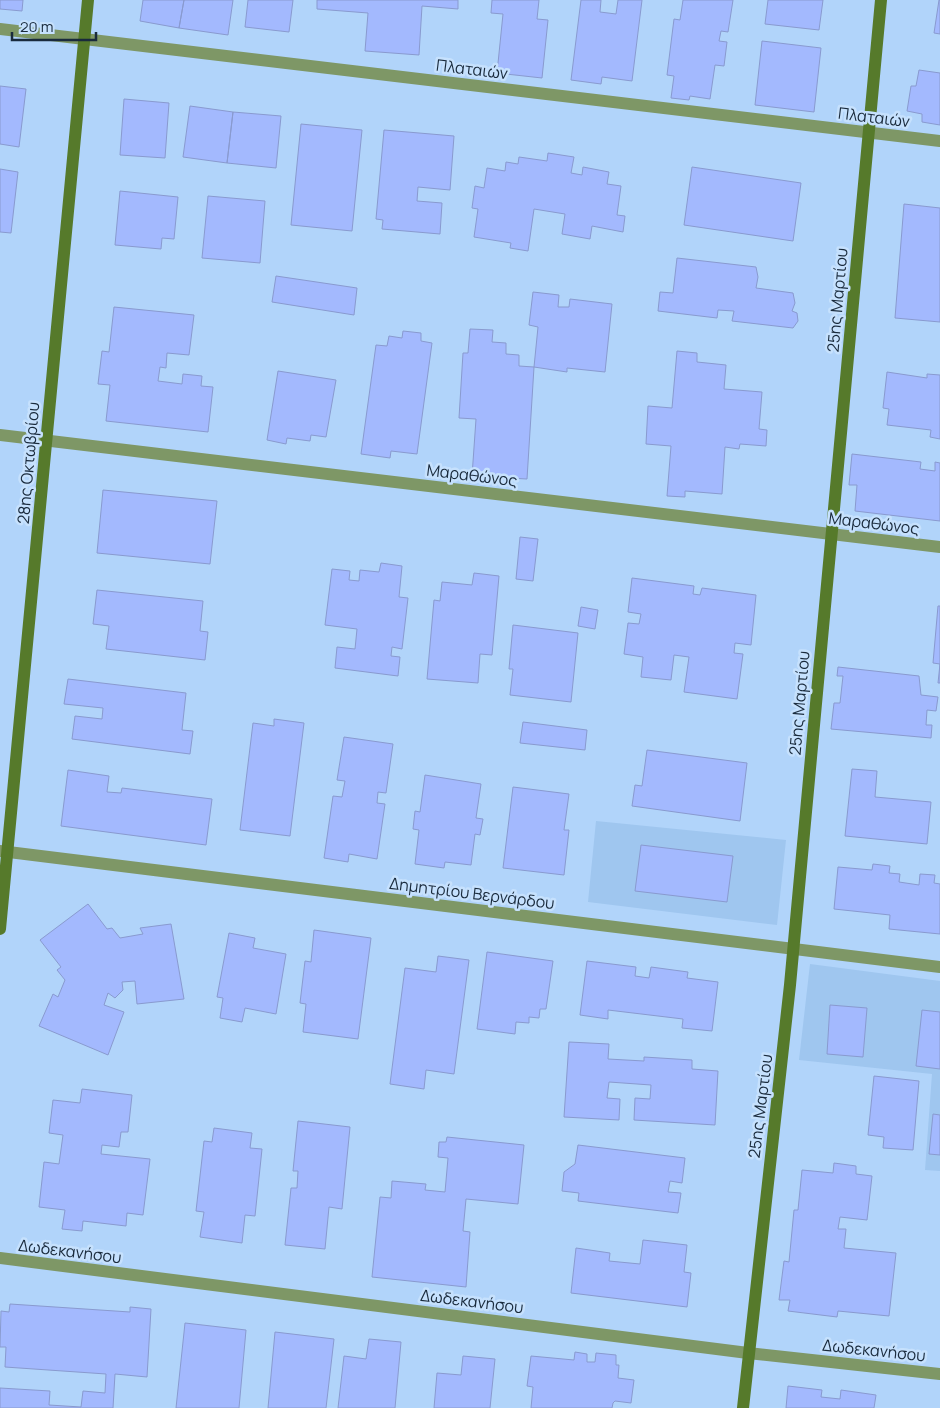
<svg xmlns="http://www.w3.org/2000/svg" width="940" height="1408" font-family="Manrope,sans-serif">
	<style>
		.built { fill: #9fc6ef }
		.building { fill: #a3b9fe; stroke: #899acf }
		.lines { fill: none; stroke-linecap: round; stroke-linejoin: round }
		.street { stroke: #7e9766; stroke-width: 12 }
		.secondary { stroke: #567a2b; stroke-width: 12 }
		.labels { text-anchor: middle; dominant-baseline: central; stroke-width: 5; stroke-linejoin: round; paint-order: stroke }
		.street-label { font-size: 16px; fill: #192a3c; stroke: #c6e1fd }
	</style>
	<rect width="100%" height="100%" fill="#b1d4fa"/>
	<path class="built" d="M 596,821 L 786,840 L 777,925 L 588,902 Z
		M 810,964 L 940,981 L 940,1171 L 925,1170 L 932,1074 L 799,1060 Z"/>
	<path class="building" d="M 0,0 L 23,0 L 22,11 L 0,9 Z
		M 143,0 L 184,0 L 179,28 L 140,21 Z
		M 184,0 L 233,0 L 228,35 L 179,28 Z
		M 248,0 L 293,0 L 289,32 L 245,27 Z
		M 317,0 L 458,0 L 458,9 L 422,6 L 419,55 L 365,51 L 368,13 L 317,9 Z
		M 492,0 L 539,0 L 537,19 L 548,20 L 542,78 L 497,73 L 503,14 L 491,13 Z
		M 581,0 L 601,0 L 600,12 L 616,14 L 618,0 L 642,0 L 632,81 L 602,77 L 601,84 L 571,80 Z
		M 683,0 L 733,0 L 728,32 L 721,31 L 719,41 L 727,42 L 724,66 L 715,65 L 710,99 L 690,96 L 689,100 L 671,98 L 674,76 L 667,75 L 674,19 L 680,20 Z
		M 768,0 L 823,0 L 819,30 L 765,24 Z
		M 939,0 L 940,0 L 940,34 L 934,33 Z
		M 762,41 L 821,48 L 814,112 L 755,105 Z
		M 919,70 L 940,73 L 940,125 L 922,122 L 922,114 L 907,111 L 911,86 L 916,86 Z
		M 0,86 L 26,89 L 19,147 L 0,144 Z
		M 124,99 L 169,103 L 165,158 L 120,155 Z
		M 190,106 L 233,112 L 227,163 L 183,157 Z
		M 233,112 L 281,116 L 276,168 L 227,163 Z
		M 301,124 L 362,130 L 352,231 L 291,225 Z
		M 384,130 L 454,136 L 450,190 L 418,187 L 417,201 L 442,203 L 440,234 L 382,229 L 383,220 L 376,219 Z
		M 548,153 L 574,157 L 571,173 L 582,175 L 583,167 L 609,172 L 607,184 L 621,186 L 617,215 L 625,216 L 623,232 L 592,226 L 590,239 L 562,234 L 565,214 L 534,209 L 528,251 L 510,248 L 511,243 L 474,237 L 478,209 L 472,208 L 475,186 L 484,188 L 487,168 L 505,171 L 506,162 L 518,164 L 519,157 L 547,161 Z
		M 692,167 L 801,183 L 793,241 L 684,225 Z
		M 0,169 L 18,172 L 11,233 L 0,232 Z
		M 120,191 L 178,197 L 174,239 L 162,238 L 161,249 L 115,245 Z
		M 208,196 L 265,201 L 260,263 L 202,258 Z
		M 904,204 L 940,208 L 940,322 L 895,318 Z
		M 677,258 L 756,267 L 758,277 L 756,288 L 793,293 L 795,303 L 792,311 L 797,313 L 798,321 L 793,328 L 732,321 L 734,311 L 718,310 L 717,318 L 658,311 L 660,292 L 673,293 Z
		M 276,276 L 357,288 L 354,315 L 272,302 Z
		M 533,292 L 559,295 L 558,307 L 569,307 L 570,299 L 612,304 L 605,372 L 567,368 L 567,372 L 534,367 L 538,327 L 529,325 Z
		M 114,307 L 194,315 L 189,355 L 167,353 L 166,368 L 160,367 L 158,381 L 182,384 L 183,374 L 202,376 L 201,386 L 213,387 L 208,432 L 106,421 L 110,385 L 98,384 L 102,351 L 109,352 Z
		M 470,329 L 493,330 L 492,342 L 506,343 L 506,354 L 519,355 L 519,366 L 534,367 L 527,479 L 472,476 L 476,419 L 459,418 L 463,353 L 468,353 Z
		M 403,331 L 421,333 L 421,341 L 432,343 L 417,454 L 391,451 L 390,458 L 361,454 L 376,345 L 387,346 L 389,336 L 402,338 Z
		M 677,351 L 697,353 L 697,362 L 726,365 L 724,389 L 762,392 L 759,429 L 767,430 L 766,446 L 740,444 L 739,449 L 725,447 L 722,494 L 685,491 L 685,497 L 667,496 L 671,446 L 646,444 L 648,406 L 672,408 Z
		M 278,371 L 336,380 L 326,437 L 311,435 L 310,441 L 287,438 L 286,444 L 267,440 Z
		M 887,372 L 927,378 L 927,374 L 940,375 L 940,439 L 930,437 L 931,430 L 887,425 L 889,409 L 883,408 Z
		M 852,454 L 921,462 L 920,469 L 935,471 L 935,462 L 940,463 L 940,521 L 855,511 L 857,485 L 849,485 Z
		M 103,490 L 217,501 L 210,564 L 97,553 Z
		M 520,537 L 538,539 L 533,581 L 516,579 Z
		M 381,563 L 402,566 L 399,597 L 408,598 L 402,649 L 392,647 L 391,656 L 400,657 L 398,676 L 335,668 L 337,647 L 355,649 L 357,629 L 325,625 L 332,569 L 350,571 L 349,580 L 359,581 L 360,570 L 379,572 Z
		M 474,573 L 499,576 L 492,655 L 480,654 L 478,683 L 427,679 L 434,600 L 440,601 L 442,582 L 472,585 Z
		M 632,578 L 694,586 L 693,594 L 700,595 L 702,588 L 756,595 L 751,645 L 735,643 L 734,653 L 743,654 L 737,699 L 684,692 L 689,657 L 674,655 L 671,680 L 641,677 L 643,657 L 624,654 L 628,623 L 639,624 L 641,614 L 628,612 Z
		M 97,590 L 203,601 L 200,631 L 208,632 L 205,660 L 106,649 L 109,626 L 93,624 Z
		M 938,606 L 940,606 L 940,683 L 938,683 L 940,664 L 933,663 Z
		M 581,607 L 598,610 L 595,629 L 578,626 Z
		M 513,625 L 578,633 L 571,702 L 510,695 L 513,669 L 509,669 Z
		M 838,667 L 919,676 L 921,695 L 938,697 L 936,711 L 927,710 L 926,725 L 932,725 L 931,738 L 831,729 L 834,703 L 840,703 L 843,676 L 837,676 Z
		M 68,679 L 186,693 L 182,730 L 193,731 L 190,754 L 72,739 L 75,716 L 102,719 L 103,708 L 64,704 Z
		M 274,719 L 304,723 L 290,836 L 240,830 L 253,723 L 274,726 Z
		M 523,722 L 587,730 L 585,750 L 520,743 Z
		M 344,737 L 393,744 L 386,793 L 378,792 L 377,803 L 385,804 L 377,859 L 349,854 L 348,862 L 324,858 L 333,796 L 342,797 L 345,781 L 337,780 Z
		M 647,750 L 747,763 L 740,821 L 632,806 L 635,785 L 642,786 Z
		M 852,769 L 877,771 L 875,797 L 931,802 L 927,844 L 845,836 Z
		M 68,770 L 109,776 L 107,792 L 121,793 L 122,788 L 212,799 L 206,845 L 61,826 Z
		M 425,775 L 481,784 L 476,818 L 483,819 L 480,835 L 475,834 L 471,865 L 445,862 L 444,868 L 415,864 L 419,830 L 413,829 L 415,811 L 420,812 Z
		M 513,787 L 569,794 L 564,830 L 569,830 L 564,875 L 503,868 Z
		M 641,845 L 733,856 L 727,902 L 635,891 Z
		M 873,864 L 890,866 L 889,873 L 900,874 L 899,882 L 919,885 L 920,874 L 935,875 L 934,883 L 940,884 L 940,934 L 889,929 L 890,915 L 834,909 L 838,867 L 872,870 Z
		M 88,904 L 107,929 L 112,928 L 120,938 L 143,934 L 140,928 L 171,924 L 184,999 L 137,1004 L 135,981 L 122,982 L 123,990 L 115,998 L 108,993 L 104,1005 L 124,1012 L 108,1055 L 39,1026 L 53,994 L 58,997 L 65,980 L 57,970 L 61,967 L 40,940 Z
		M 314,930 L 371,938 L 358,1039 L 303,1032 L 306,1004 L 300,1003 L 305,961 L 311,962 Z
		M 229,933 L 255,938 L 253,948 L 286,954 L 276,1014 L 245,1008 L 242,1022 L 220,1018 L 223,998 L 217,997 Z
		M 487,952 L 553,961 L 546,1009 L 540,1009 L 539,1018 L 529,1017 L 529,1023 L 516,1022 L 515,1034 L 477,1029 Z
		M 438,956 L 469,960 L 454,1074 L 426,1070 L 424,1089 L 390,1084 L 405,968 L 436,972 Z
		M 587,961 L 636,967 L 635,976 L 649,978 L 651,967 L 688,972 L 687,978 L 718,982 L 712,1031 L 682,1028 L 683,1019 L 608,1010 L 608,1019 L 580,1015 Z
		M 830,1005 L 867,1008 L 863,1057 L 827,1054 Z
		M 922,1010 L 940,1012 L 940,1069 L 916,1066 Z
		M 569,1042 L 609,1044 L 608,1059 L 644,1061 L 644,1057 L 692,1060 L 692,1069 L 718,1071 L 715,1125 L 634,1120 L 635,1098 L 650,1099 L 651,1085 L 609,1082 L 607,1098 L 620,1099 L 619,1120 L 564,1117 Z
		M 874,1076 L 919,1081 L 913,1150 L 883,1148 L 884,1137 L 868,1135 Z
		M 82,1089 L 132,1095 L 128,1132 L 121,1132 L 119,1147 L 102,1145 L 101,1154 L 150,1159 L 143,1215 L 127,1213 L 126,1226 L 83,1221 L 82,1231 L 62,1229 L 65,1210 L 39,1207 L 44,1162 L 59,1164 L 63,1135 L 49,1133 L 53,1100 L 80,1103 Z
		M 933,1114 L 940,1115 L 940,1155 L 929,1154 Z
		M 298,1121 L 350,1127 L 342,1209 L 329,1207 L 325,1249 L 285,1245 L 291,1188 L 297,1188 L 298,1171 L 293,1171 Z
		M 214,1128 L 252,1133 L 250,1148 L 262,1149 L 255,1216 L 245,1215 L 242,1243 L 200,1237 L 204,1212 L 196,1211 L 204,1141 L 212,1142 Z
		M 447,1137 L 524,1145 L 518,1204 L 466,1199 L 463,1231 L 470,1232 L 466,1287 L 372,1277 L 380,1197 L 391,1198 L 392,1181 L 426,1184 L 425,1190 L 445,1192 L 448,1158 L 438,1157 L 439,1142 L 446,1142 Z
		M 578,1145 L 685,1158 L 682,1183 L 670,1181 L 668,1192 L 681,1193 L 678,1213 L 578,1201 L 579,1193 L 562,1191 L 564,1172 L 575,1164 Z
		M 834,1163 L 856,1166 L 856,1174 L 872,1176 L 867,1220 L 840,1217 L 838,1229 L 846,1229 L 844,1248 L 896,1253 L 889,1316 L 838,1311 L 837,1317 L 788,1311 L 790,1300 L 779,1300 L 784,1261 L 789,1262 L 794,1210 L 798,1210 L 802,1170 L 833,1173 Z
		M 643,1240 L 687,1245 L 684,1272 L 691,1273 L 687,1307 L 571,1293 L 576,1248 L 610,1253 L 609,1261 L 640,1264 Z
		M 10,1304 L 130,1312 L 130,1307 L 151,1309 L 147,1377 L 115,1374 L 113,1408 L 0,1408 L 0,1388 L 50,1391 L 49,1405 L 81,1407 L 83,1391 L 105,1393 L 106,1374 L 5,1367 L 6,1347 L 0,1347 L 1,1311 L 9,1312 Z
		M 185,1323 L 246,1330 L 239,1408 L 176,1408 Z
		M 275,1332 L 334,1339 L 326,1408 L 268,1408 Z
		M 369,1339 L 401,1342 L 395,1408 L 338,1408 L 344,1356 L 366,1359 Z
		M 575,1352 L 587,1354 L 587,1362 L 595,1362 L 596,1353 L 616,1355 L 616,1365 L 619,1365 L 618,1378 L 634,1380 L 631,1403 L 615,1401 L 613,1403 L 612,1408 L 531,1408 L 533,1387 L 527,1386 L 531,1356 L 574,1360 Z
		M 463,1356 L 495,1359 L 490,1408 L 434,1408 L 437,1373 L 461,1375 Z
		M 788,1386 L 822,1390 L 821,1397 L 840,1399 L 841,1390 L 876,1395 L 874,1408 L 786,1408 Z"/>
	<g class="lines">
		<path class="street" d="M 0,29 L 940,141
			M 0,435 L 940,547
			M 0,851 L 940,967
			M 0,1258 L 748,1353 L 940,1374"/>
		<path class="secondary" d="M 0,929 L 88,0
			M 743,1408 L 790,985 L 881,0"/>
	</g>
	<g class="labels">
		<g class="street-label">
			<text transform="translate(472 69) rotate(7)">Πλαταιών</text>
			<text transform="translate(874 117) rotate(7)">Πλαταιών</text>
			<text transform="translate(837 300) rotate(-85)">25ης Μαρτίου</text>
			<text transform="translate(28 463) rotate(-85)">28ης Οκτωβρίου</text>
			<text transform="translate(472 475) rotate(7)">Μαραθώνος</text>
			<text transform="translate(874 523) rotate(7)">Μαραθώνος</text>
			<text transform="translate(799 703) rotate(-85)">25ης Μαρτίου</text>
			<text transform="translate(472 893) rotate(7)">Δημητρίου Βερνάρδου</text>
			<text transform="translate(760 1106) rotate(-83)">25ης Μαρτίου</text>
			<text transform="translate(70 1251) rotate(7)">Δωδεκανήσου</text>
			<text transform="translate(472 1301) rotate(7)">Δωδεκανήσου</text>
			<text transform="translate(874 1350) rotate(6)">Δωδεκανήσου</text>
		</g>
	</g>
	<path d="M12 32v8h84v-8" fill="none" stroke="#192a3c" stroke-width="2.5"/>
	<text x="20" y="32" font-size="15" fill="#192a3c" stroke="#c6e1fd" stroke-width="4" paint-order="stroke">20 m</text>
</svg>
